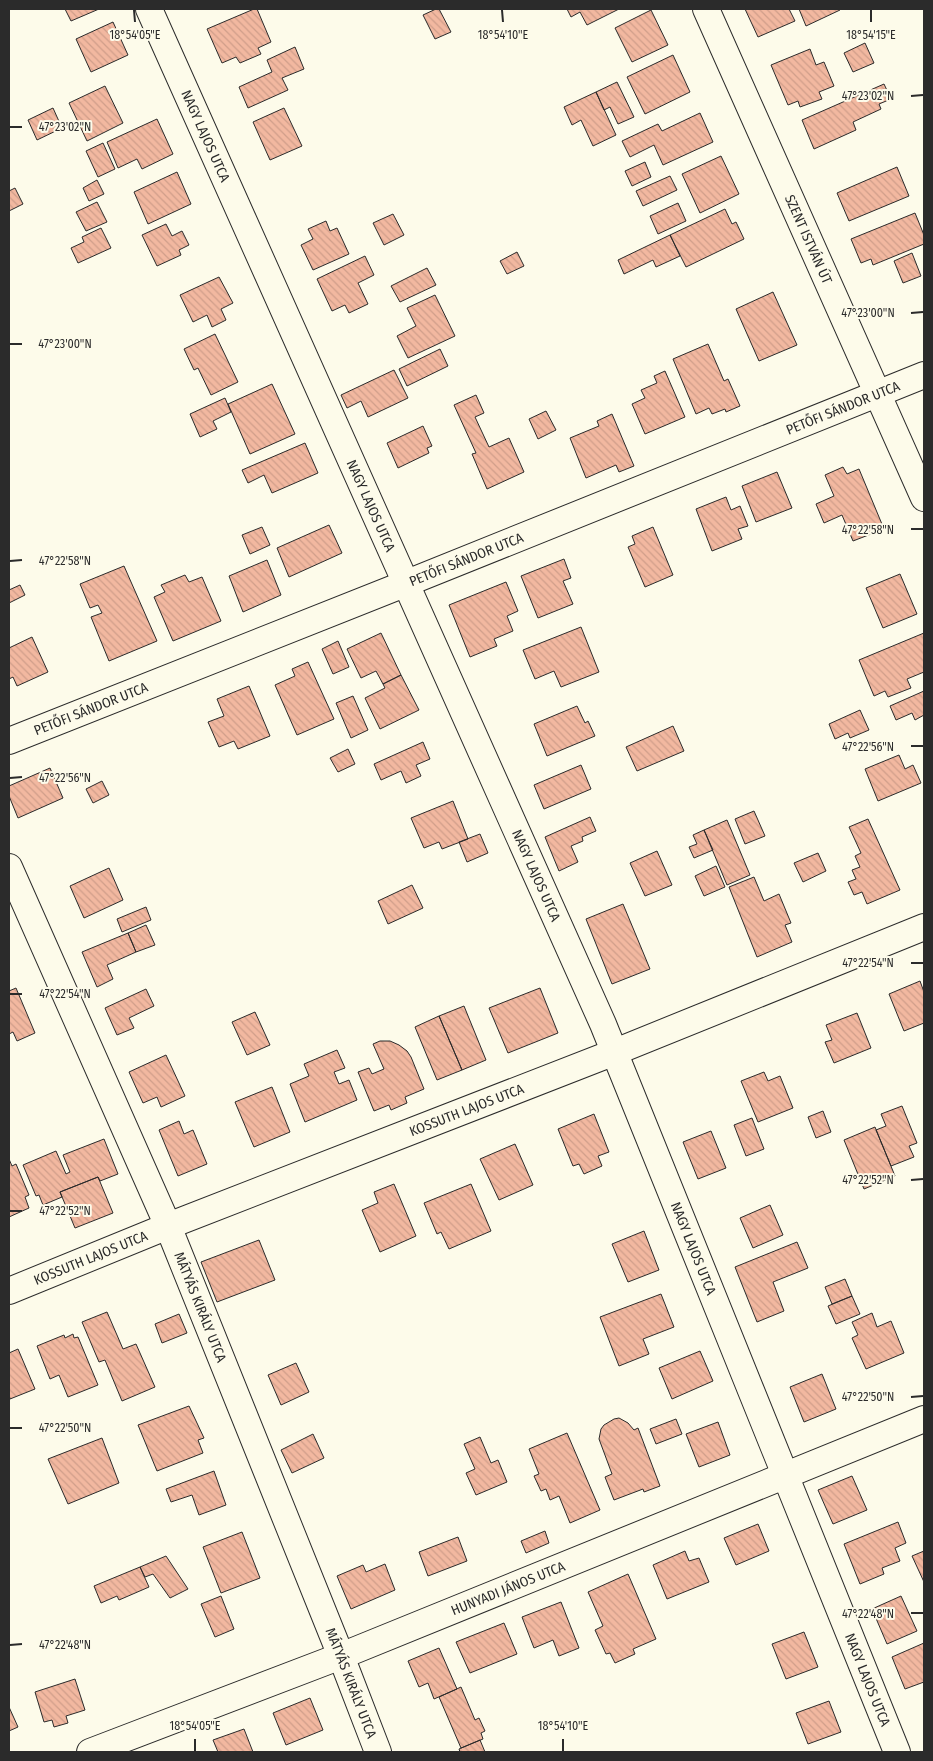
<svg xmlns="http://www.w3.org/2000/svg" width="933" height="1761" font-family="'Fira Sans Condensed',sans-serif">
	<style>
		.building { fill: url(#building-back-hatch); stroke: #2b2b2b }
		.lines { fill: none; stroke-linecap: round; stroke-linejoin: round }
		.minor-casing { stroke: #2b2b2b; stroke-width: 28 }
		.minor { stroke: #fdfbea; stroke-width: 26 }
		.ticks { fill: none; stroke: #2b2b2b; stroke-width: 2 }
		.labels { text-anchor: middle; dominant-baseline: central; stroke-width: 4; stroke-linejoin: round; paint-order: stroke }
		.street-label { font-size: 14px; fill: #2b2b2b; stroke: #fdfbea }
		.ticks-label { font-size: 12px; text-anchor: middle; fill: #2b2b2b; stroke: #fdfbea; stroke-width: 4; stroke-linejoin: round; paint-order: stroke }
	</style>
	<defs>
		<pattern id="building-back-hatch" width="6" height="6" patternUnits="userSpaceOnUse" patternTransform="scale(1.25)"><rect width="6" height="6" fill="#f2b8a0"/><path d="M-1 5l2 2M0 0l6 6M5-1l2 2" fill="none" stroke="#d09e8a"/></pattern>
	</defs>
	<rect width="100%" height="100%" fill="#fdfbea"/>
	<path class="building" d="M 65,9 L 99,9 L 71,21 Z
		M 254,9 L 257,9 L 271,42 L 258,48 L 261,54 L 240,63 L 236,57 L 222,63 L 207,29 Z
		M 436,9 L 439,9 L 451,32 L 435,39 L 423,15 Z
		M 567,9 L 619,9 L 587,25 L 580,12 L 571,17 Z
		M 745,9 L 789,9 L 795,21 L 758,37 Z
		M 799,9 L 839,9 L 840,10 L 806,26 Z
		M 651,10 L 668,45 L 632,62 L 615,28 Z
		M 113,22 L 128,55 L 91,72 L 76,39 Z
		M 865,43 L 874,63 L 853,72 L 844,53 Z
		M 295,47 L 304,69 L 282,78 L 288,90 L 248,108 L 239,87 L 272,72 L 267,60 Z
		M 810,49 L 816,65 L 824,62 L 834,86 L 819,92 L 822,99 L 800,107 L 798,101 L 788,105 L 771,65 Z
		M 673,55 L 690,92 L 645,114 L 627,77 Z
		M 617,82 L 634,117 L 618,124 L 610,107 L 604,110 L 596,92 Z
		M 884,84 L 891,99 L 879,104 L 881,109 L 853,122 L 856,130 L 814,149 L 802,120 Z
		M 105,86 L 123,123 L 87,141 L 69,103 Z
		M 596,92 L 616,135 L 593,146 L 581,120 L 572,125 L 564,107 Z
		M 53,108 L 62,128 L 37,140 L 28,120 Z
		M 284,108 L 302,146 L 270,160 L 253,122 Z
		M 700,113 L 713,142 L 663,165 L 654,145 L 630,157 L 622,141 L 658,124 L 662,131 Z
		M 157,119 L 173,154 L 142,169 L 137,159 L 118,168 L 107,142 Z
		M 103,143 L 115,169 L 98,177 L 86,151 Z
		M 721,156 L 739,194 L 700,213 L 682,174 Z
		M 645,162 L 651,177 L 632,186 L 625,171 Z
		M 897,167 L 909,196 L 849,221 L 837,193 Z
		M 177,172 L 191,204 L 148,224 L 134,192 Z
		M 670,176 L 677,190 L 643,206 L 636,191 Z
		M 97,180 L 104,194 L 89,201 L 83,188 Z
		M 15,188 L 23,204 L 9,211 L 9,191 Z
		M 97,202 L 107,222 L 86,231 L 76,212 Z
		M 678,203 L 686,221 L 658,234 L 650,216 Z
		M 725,209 L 732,224 L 736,222 L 744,239 L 686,267 L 670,235 Z
		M 915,213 L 924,235 L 924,244 L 873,265 L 871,259 L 861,263 L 851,239 Z
		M 393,214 L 404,235 L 384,245 L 373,223 Z
		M 326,221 L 330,231 L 337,228 L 349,254 L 313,270 L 301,245 L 313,239 L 308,229 Z
		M 166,224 L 172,236 L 182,231 L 189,245 L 179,250 L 181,255 L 157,266 L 142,235 Z
		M 101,228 L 111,248 L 78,263 L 71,248 L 84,242 L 82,237 Z
		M 670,235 L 680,256 L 656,267 L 653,260 L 624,274 L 618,260 Z
		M 517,252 L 524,266 L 507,274 L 500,261 Z
		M 912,253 L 921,276 L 903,283 L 894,261 Z
		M 365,256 L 374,275 L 358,283 L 368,304 L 349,313 L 345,305 L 332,311 L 317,279 Z
		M 427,268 L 436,285 L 400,302 L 391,286 Z
		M 219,277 L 233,303 L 221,309 L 226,320 L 212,327 L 207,315 L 193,322 L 180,295 Z
		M 773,292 L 797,345 L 759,361 L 736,309 Z
		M 435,295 L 455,336 L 408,358 L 397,336 L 416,326 L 407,308 Z
		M 215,334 L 238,382 L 211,395 L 198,368 L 194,370 L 184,349 Z
		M 708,344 L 724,381 L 728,379 L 740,406 L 726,412 L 725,409 L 712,414 L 709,408 L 696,414 L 673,359 Z
		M 440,349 L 448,366 L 407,386 L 399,369 Z
		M 394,370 L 408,398 L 368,417 L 361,401 L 347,408 L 341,395 Z
		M 665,371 L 685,417 L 645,434 L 632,404 L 645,398 L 641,390 L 657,383 L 654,376 Z
		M 272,384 L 295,434 L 250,454 L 228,404 Z
		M 476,395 L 484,413 L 475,417 L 489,447 L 509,438 L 524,472 L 487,489 L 472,454 L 476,453 L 454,405 Z
		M 225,398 L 231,412 L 213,421 L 217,429 L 200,437 L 190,414 Z
		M 546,411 L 556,430 L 538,439 L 529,419 Z
		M 612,414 L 634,466 L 619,472 L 616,465 L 586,478 L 570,438 L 599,426 L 597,421 Z
		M 423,426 L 432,446 L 427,448 L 429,453 L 398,468 L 387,443 Z
		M 305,443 L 318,473 L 272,493 L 264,475 L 248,483 L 242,470 Z
		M 843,467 L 847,474 L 859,469 L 884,529 L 853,541 L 842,515 L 824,523 L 816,504 L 834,496 L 825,475 Z
		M 777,472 L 792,508 L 756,522 L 742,486 Z
		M 726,497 L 731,510 L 740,506 L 748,526 L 738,529 L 742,539 L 712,551 L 696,509 Z
		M 329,525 L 342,553 L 289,577 L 277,548 Z
		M 262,527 L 270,545 L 250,554 L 242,535 Z
		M 653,527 L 673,575 L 645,587 L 628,547 L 635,544 L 632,536 Z
		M 564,559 L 571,578 L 563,581 L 573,604 L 538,618 L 521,576 Z
		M 267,560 L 281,595 L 243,612 L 229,576 Z
		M 124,566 L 157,641 L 109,661 L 91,617 L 102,613 L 98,605 L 90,608 L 80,584 Z
		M 900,574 L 917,614 L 883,628 L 866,588 Z
		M 185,575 L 189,582 L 202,577 L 221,621 L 173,641 L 154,597 L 165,592 L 161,585 Z
		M 506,582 L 518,611 L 507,616 L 513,631 L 494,639 L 497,646 L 470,657 L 449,605 Z
		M 20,585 L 25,595 L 9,603 L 9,590 Z
		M 581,627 L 599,672 L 561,687 L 554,671 L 535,679 L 523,650 Z
		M 381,633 L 401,675 L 383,684 L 376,671 L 361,678 L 347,649 Z
		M 924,633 L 924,672 L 907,679 L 911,688 L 888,697 L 885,691 L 874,696 L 859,660 Z
		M 32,637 L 48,672 L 17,686 L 13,677 L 9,679 L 9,648 Z
		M 338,641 L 349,667 L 333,674 L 322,649 Z
		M 308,662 L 334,719 L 297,735 L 275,685 L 295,676 L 292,669 Z
		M 401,675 L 419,710 L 380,729 L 365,698 L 385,688 L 383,684 Z
		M 249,686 L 270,736 L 238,749 L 234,741 L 219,747 L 208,722 L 224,716 L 217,699 Z
		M 924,691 L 924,715 L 915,720 L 912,713 L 896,720 L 890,706 Z
		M 353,696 L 368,730 L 351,738 L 336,703 Z
		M 577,706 L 585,723 L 588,721 L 595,736 L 547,756 L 534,724 Z
		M 860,710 L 869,730 L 850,738 L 848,733 L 835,739 L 829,724 Z
		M 673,726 L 684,751 L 637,771 L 626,747 Z
		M 423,742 L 430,759 L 416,765 L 421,776 L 406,783 L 401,771 L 381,780 L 374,764 Z
		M 348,749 L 355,764 L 338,772 L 330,758 Z
		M 899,755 L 905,769 L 913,765 L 921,783 L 878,801 L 865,769 Z
		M 581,765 L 591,789 L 544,809 L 534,785 Z
		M 50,768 L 63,798 L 18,818 L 9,796 L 9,786 Z
		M 102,781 L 109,795 L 93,803 L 86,789 Z
		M 453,801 L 468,839 L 442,849 L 439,842 L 424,848 L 411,818 Z
		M 754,811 L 765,836 L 745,844 L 735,819 Z
		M 590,817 L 596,831 L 582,837 L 583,841 L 571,846 L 578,862 L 559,871 L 545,837 Z
		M 868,819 L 900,890 L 867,904 L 862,892 L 854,895 L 848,882 L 856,879 L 852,870 L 860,867 L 855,856 L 861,853 L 849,827 Z
		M 727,820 L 750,875 L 727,885 L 704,830 Z
		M 704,830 L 713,850 L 694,858 L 689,847 L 697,844 L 693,835 Z
		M 480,834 L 488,853 L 467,862 L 459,842 Z
		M 657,851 L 672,885 L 645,896 L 630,863 Z
		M 818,853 L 826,871 L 803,882 L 794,863 Z
		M 716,866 L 725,887 L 704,896 L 695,876 Z
		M 109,868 L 123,900 L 84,918 L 70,886 Z
		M 754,877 L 764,901 L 779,894 L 791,923 L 785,925 L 792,942 L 757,957 L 729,887 Z
		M 412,885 L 423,908 L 388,924 L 378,901 Z
		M 623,904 L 650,969 L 612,984 L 586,919 Z
		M 146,907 L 151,920 L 122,932 L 117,919 Z
		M 146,925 L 155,945 L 136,952 L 128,933 Z
		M 128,933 L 136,952 L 107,965 L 113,979 L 97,987 L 82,952 Z
		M 920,981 L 924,992 L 924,1023 L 904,1031 L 889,994 Z
		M 16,988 L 35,1033 L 17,1041 L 13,1032 L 9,1034 L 9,991 Z
		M 540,988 L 558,1033 L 508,1053 L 489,1008 Z
		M 146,989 L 154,1006 L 129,1018 L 134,1028 L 117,1035 L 105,1008 Z
		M 464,1006 L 486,1060 L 462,1070 L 439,1016 Z
		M 255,1012 L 270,1045 L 247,1055 L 232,1022 Z
		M 857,1013 L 871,1048 L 834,1063 L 825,1042 L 832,1040 L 826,1025 Z
		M 439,1016 L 462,1070 L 437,1080 L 415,1027 Z
		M 380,1041 L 390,1041 L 399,1045 L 407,1051 L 411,1057 L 424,1089 L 405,1097 L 407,1103 L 391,1110 L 389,1105 L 374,1111 L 358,1072 L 369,1068 L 372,1074 L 384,1069 L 373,1044 Z
		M 337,1050 L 345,1068 L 334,1072 L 339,1084 L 349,1080 L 357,1100 L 305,1122 L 290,1084 L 309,1076 L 304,1064 Z
		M 166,1055 L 185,1096 L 161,1107 L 157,1097 L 143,1103 L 129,1072 Z
		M 764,1072 L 768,1081 L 780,1076 L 793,1108 L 758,1122 L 741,1081 Z
		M 272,1087 L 290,1132 L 254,1147 L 235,1102 Z
		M 902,1106 L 917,1143 L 909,1146 L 914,1157 L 891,1166 L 876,1130 L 886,1126 L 881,1114 Z
		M 823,1111 L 831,1132 L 816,1138 L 808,1117 Z
		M 594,1114 L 609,1152 L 598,1156 L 602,1166 L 584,1174 L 579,1164 L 573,1166 L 558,1129 Z
		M 752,1118 L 764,1149 L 746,1156 L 734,1125 Z
		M 179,1121 L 184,1134 L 193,1130 L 207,1164 L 178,1176 L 159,1130 Z
		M 875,1127 L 895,1176 L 864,1189 L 844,1140 Z
		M 711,1131 L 726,1168 L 698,1179 L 683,1142 Z
		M 104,1139 L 118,1174 L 100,1181 L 98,1177 L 60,1192 L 62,1197 L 43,1205 L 39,1195 L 36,1196 L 23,1165 L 56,1151 L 66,1174 L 70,1172 L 63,1155 Z
		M 515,1144 L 533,1185 L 499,1200 L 480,1159 Z
		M 9,1159 L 12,1166 L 16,1164 L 29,1195 L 25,1197 L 29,1208 L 9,1217 Z
		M 98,1177 L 113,1213 L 75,1228 L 60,1192 Z
		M 394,1184 L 416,1236 L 380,1252 L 362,1210 L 378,1203 L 374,1192 Z
		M 471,1184 L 491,1231 L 449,1249 L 441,1232 L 437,1234 L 424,1203 Z
		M 770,1205 L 783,1235 L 753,1248 L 740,1218 Z
		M 644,1231 L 659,1270 L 628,1282 L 612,1244 Z
		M 259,1240 L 275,1280 L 217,1302 L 201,1262 Z
		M 797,1242 L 808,1268 L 773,1282 L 784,1311 L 757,1322 L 735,1267 Z
		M 845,1279 L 852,1296 L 832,1304 L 825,1287 Z
		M 661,1294 L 674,1327 L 643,1339 L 649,1354 L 619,1366 L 600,1317 Z
		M 852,1296 L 860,1314 L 836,1324 L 828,1306 Z
		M 107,1312 L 123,1349 L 136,1344 L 155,1387 L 122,1401 L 105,1360 L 99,1362 L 82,1322 Z
		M 872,1313 L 877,1327 L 891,1321 L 904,1353 L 866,1369 L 852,1338 L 858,1335 L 852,1322 Z
		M 179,1314 L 187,1333 L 162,1343 L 155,1324 Z
		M 73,1334 L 74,1338 L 78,1337 L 98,1385 L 68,1397 L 59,1375 L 50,1379 L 37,1346 L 64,1335 L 65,1338 Z
		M 18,1349 L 35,1389 L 10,1399 L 9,1395 L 9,1353 Z
		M 700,1351 L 713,1381 L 672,1399 L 659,1368 Z
		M 296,1363 L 309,1392 L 281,1405 L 268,1375 Z
		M 822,1374 L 836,1409 L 804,1422 L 790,1387 Z
		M 189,1406 L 204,1438 L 198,1440 L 203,1453 L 157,1471 L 138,1425 Z
		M 619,1418 L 628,1423 L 634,1430 L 638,1428 L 660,1486 L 644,1492 L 643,1489 L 614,1500 L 605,1477 L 612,1474 L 599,1439 L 601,1429 L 604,1425 L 614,1419 Z
		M 676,1419 L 682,1434 L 656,1444 L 650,1429 Z
		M 718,1422 L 730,1455 L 699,1467 L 686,1434 Z
		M 567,1433 L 600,1510 L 570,1523 L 559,1496 L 550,1500 L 546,1489 L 541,1491 L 534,1476 L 539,1474 L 529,1449 Z
		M 313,1434 L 324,1458 L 292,1473 L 281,1450 Z
		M 480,1437 L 491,1463 L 498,1460 L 507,1482 L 476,1495 L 466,1473 L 475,1469 L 464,1444 Z
		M 102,1438 L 119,1483 L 68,1504 L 48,1459 Z
		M 214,1471 L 226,1505 L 199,1515 L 192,1495 L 171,1502 L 166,1489 Z
		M 852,1476 L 867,1510 L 833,1524 L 818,1490 Z
		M 898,1522 L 906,1543 L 895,1548 L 900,1561 L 882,1568 L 884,1574 L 860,1584 L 844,1544 Z
		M 758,1524 L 769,1551 L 736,1565 L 724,1538 Z
		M 545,1531 L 549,1543 L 526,1553 L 521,1541 Z
		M 242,1532 L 260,1578 L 221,1593 L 203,1547 Z
		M 458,1537 L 467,1561 L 428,1576 L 419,1552 Z
		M 685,1551 L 689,1561 L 699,1558 L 709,1582 L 667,1599 L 653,1565 Z
		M 924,1551 L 924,1582 L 912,1556 Z
		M 166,1556 L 188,1589 L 170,1598 L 153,1574 L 145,1577 L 140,1567 Z
		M 385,1564 L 395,1590 L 351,1609 L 337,1576 L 363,1565 L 366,1572 Z
		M 140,1567 L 149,1587 L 119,1600 L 117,1596 L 101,1603 L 94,1586 Z
		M 628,1574 L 656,1639 L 633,1649 L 635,1654 L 615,1663 L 610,1653 L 606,1654 L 595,1630 L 603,1626 L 588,1592 Z
		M 221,1596 L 234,1629 L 215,1637 L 201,1604 Z
		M 901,1596 L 917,1631 L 887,1644 L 872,1609 Z
		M 561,1602 L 579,1648 L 559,1656 L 553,1640 L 534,1648 L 522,1617 Z
		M 504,1623 L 517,1654 L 470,1673 L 456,1642 Z
		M 804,1632 L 818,1667 L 786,1679 L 772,1644 Z
		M 924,1643 L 924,1682 L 905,1689 L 892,1657 Z
		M 439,1648 L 457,1689 L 434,1699 L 428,1683 L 419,1687 L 408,1661 Z
		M 75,1679 L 85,1710 L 66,1716 L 68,1723 L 54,1727 L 52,1720 L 44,1722 L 35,1692 Z
		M 461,1687 L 475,1720 L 479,1718 L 485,1731 L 481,1733 L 483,1739 L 461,1748 L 439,1697 Z
		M 310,1698 L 323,1730 L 286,1745 L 273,1713 Z
		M 829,1701 L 841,1732 L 808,1744 L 796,1713 Z
		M 9,1707 L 18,1727 L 9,1731 Z
		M 244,1729 L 253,1752 L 218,1752 L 213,1740 Z
		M 480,1740 L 485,1752 L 460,1752 L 459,1749 Z"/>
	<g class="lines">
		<g class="minor-casing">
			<g id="minor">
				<path id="s1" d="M 149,9 L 603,1024 L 897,1752"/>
				<path id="s2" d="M 706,9 L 924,498"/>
				<path id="s3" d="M 9,741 L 407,583 L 924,375"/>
				<path id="s4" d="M 9,867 L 168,1226 L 341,1656 L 378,1752"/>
				<path id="s5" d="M 9,1291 L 168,1226 L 615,1052 L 924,927"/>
				<path id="s6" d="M 90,1752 L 341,1656 L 924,1419"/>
			</g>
		</g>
		<use href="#minor" class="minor"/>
	</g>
	<path class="ticks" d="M 134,10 L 135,22M 502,10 L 503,22M 871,10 L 871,22M 911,96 L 923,95M 10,127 L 22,127M 911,313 L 923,312M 10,344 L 22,344M 911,529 L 923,529M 10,561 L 22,560M 911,746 L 923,746M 10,778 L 22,777M 911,963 L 923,963M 10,994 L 22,994M 911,1180 L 923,1179M 10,1211 L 22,1211M 911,1397 L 923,1396M 10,1428 L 22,1428M 911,1613 L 923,1613M 10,1645 L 22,1644M 195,1739 L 195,1751M 563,1739 L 563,1751"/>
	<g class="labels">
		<g class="street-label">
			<text stroke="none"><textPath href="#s1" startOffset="139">NAGY LAJOS UTCA</textPath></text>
			<text stroke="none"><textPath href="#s2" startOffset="252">SZENT ISTVÁN ÚT</textPath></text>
			<text stroke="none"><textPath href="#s3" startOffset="898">PETŐFI SÁNDOR UTCA</textPath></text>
			<text stroke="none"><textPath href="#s1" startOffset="544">NAGY LAJOS UTCA</textPath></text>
			<text stroke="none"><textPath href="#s3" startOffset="492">PETŐFI SÁNDOR UTCA</textPath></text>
			<text stroke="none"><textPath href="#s3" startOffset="88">PETŐFI SÁNDOR UTCA</textPath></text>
			<text stroke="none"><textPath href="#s1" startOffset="949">NAGY LAJOS UTCA</textPath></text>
			<text stroke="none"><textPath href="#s5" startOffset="492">KOSSUTH LAJOS UTCA</textPath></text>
			<text stroke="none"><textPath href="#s1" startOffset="1354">NAGY LAJOS UTCA</textPath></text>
			<text stroke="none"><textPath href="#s5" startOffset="88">KOSSUTH LAJOS UTCA</textPath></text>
			<text stroke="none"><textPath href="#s4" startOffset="480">MÁTYÁS KIRÁLY UTCA</textPath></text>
			<text stroke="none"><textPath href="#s6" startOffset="449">HUNYADI JÁNOS UTCA</textPath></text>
			<text stroke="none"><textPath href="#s1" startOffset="1819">NAGY LAJOS UTCA</textPath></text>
			<text stroke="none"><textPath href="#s4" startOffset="885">MÁTYÁS KIRÁLY UTCA</textPath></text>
		</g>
	</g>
	<g class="ticks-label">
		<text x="135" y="39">18°54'05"E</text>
		<text x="503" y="39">18°54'10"E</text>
		<text x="871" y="39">18°54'15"E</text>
		<text x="868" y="100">47°23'02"N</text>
		<text x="65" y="131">47°23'02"N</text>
		<text x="868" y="317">47°23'00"N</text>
		<text x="65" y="348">47°23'00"N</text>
		<text x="868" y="534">47°22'58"N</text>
		<text x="65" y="565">47°22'58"N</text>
		<text x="868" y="751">47°22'56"N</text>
		<text x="65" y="782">47°22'56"N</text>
		<text x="868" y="967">47°22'54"N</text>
		<text x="65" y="998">47°22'54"N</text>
		<text x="868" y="1184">47°22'52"N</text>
		<text x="65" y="1215">47°22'52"N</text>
		<text x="868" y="1401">47°22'50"N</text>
		<text x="65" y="1432">47°22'50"N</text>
		<text x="868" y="1618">47°22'48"N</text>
		<text x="65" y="1649">47°22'48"N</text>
		<text x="195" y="1730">18°54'05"E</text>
		<text x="563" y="1730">18°54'10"E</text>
	</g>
	<rect width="933" height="1761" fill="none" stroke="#2b2b2b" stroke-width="20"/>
</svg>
